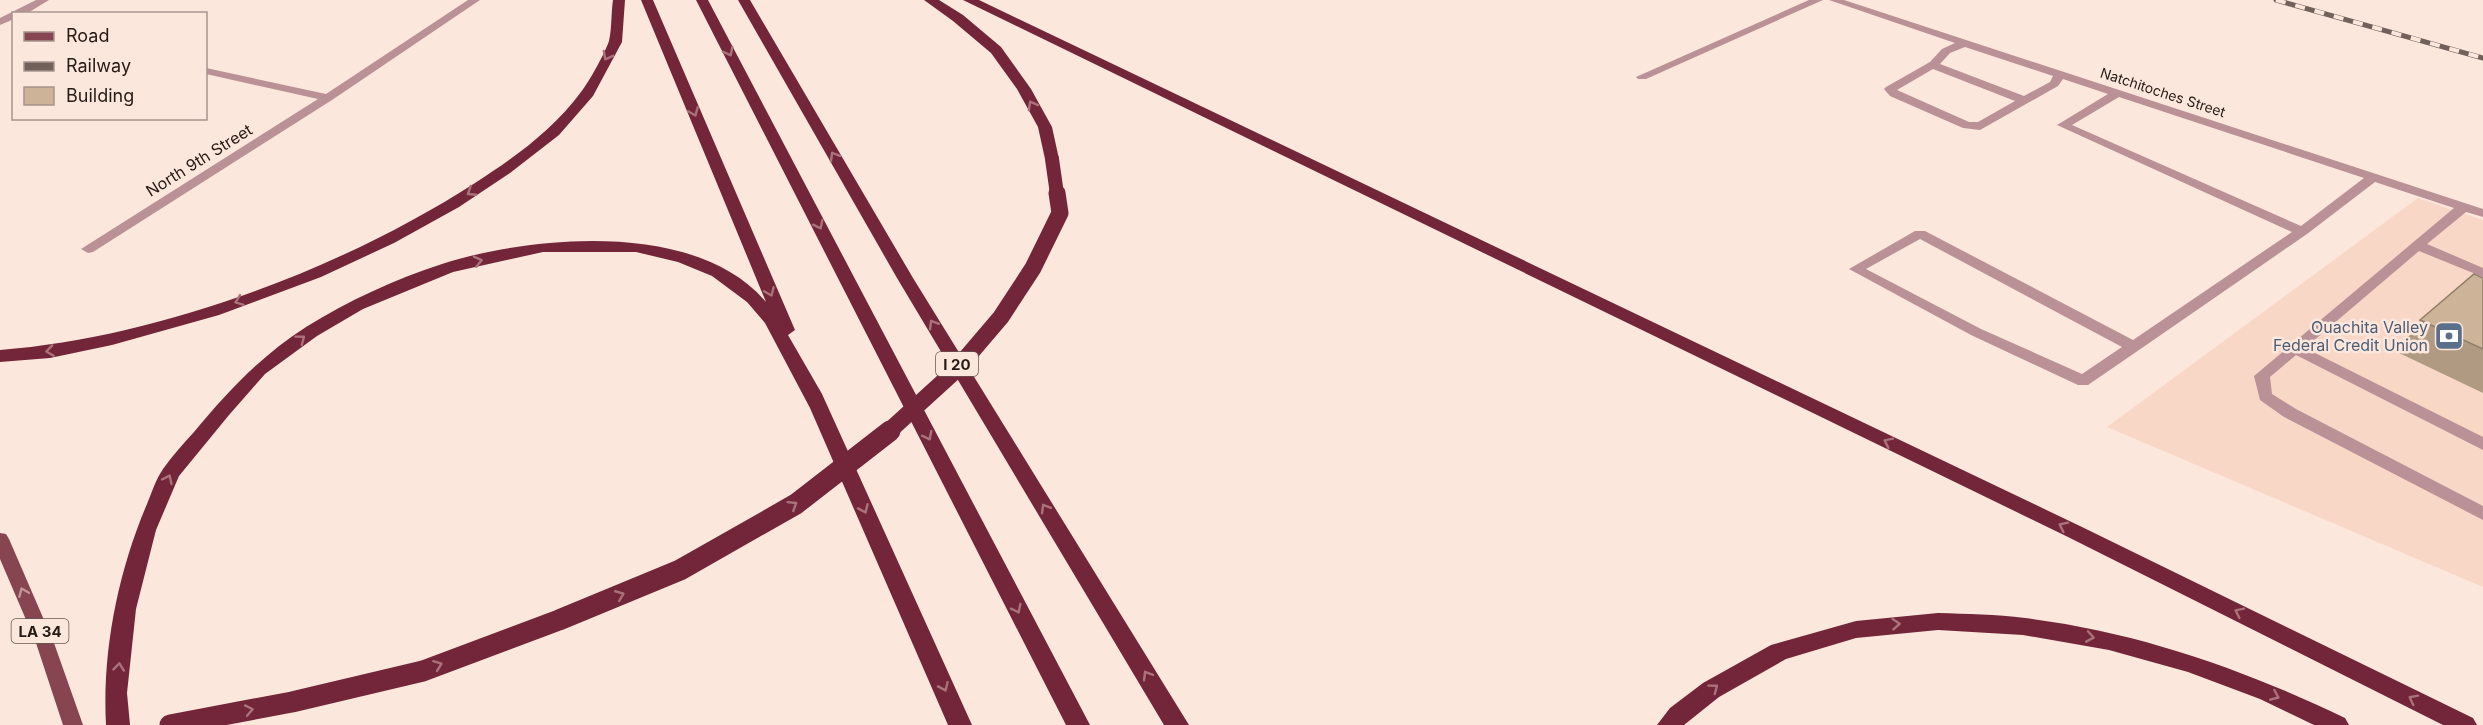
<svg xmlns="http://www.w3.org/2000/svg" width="2483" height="725" font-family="Inter,sans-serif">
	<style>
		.built { fill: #f9d7c7 }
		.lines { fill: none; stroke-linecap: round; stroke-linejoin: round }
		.minor { fill: #b99196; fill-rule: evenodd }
		.major { fill: #874451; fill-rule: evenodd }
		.highway { fill: #732639; fill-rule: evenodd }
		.rail-casing { stroke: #71615a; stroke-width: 5 }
		.rail { stroke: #fce7dd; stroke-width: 4; stroke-dasharray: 10; stroke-linecap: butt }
		.highway-bridge-far2 { stroke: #732639; stroke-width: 14 }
		.highway-bridge-far1 { stroke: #732639; stroke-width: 17 }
		.highway-bridge { stroke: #732639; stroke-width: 21 }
		.wall { fill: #b09a82 }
		.building { fill: #cdb397; stroke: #907d6a; stroke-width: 1.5 }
		.oneway { stroke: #aa737b }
		.oneway2 { stroke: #c29697 }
		.labels { text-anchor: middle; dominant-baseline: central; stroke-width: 5; stroke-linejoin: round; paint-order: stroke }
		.far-street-label { font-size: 14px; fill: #261a14; stroke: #fce7dd }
		.shield { fill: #fce7dd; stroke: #665850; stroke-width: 1.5 }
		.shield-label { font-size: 15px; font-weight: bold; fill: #261a14 }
		.street-label { font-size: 16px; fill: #261a14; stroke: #fce7dd }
		.service-label { font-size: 16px; fill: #4e5e75; stroke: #fce7dd; text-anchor: end }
	</style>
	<rect width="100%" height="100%" fill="#fce7dd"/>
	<path class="built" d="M 2418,198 L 2483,220 L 2483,587 L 2107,427 Z"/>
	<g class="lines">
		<path class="minor" d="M 36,0 L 49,0 L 26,14 L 14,14 L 14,19 L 0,25 L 0,18 Z
			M 468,0 L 480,0 L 332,100 L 93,252 L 88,253 L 81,249 L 318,99 L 206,74 L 206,68 L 326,94 Z
			M 1809,0 L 1823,0 L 1646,79 L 1638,79 L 1636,77 Z
			M 1829,0 L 1844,0 L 2483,209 L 2483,217 L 2466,212 L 2427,244 L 2483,268 L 2483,277 L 2419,251 L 2305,348 L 2483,437 L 2483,450 L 2296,355 L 2270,377 L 2272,394 L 2296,409 L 2483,506 L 2483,520 L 2284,417 L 2260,400 L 2254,376 L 2454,208 L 2375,182 L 2307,234 L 2139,350 L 2088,385 L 2078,385 L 1971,335 L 1849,269 L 1915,231 L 1925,231 L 2133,340 L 2292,232 L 2057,125 L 2108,94 L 2063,79 L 2058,86 L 1980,130 L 1963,128 L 1890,96 L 1884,89 L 1886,87 L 1930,62 L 1942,49 L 1955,43 ZM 1965,47 L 2053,76 L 2050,82 L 2024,96 L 1940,64 L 1950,53 ZM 1933,69 L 2015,101 L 1978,122 L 1969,122 L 1897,90 ZM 2119,97 L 2364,178 L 2301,226 L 2072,125 ZM 1920,239 L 2122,347 L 2082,374 L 1981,329 L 1866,269 Z"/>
		<path class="major" d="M 0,533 L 6,534 L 9,539 L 54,643 L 83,725 L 63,725 L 36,643 L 0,559 Z"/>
		<path class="highway" d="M 613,0 L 625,0 L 622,42 L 593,96 L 559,135 L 510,173 L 459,207 L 394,243 L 321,277 L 219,315 L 112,345 L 50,358 L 0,362 L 0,350 C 157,338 342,269 475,183 C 514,158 553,130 581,92 C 589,82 605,53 609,41 C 612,28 611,13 613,0 Z
			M 641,0 L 653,0 L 795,330 L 788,335 L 822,394 L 972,725 L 948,725 L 810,408 L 765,323 L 747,302 L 712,276 L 678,262 L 636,252 L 543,252 L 453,272 L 363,309 L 317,336 L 265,374 L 229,415 L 179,476 L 156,530 L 136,609 L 127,693 L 130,725 L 106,725 C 102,651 118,572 147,504 C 152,492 156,479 163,469 C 172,456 183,444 194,432 C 228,391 261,356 306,327 C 348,301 395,279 442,264 C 533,235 697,220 766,302 Z
			M 696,0 L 708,0 L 1090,725 L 1066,725 Z
			M 738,0 L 750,0 L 913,278 L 1189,725 L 1164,725 L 897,278 Z
			M 924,0 L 939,0 L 963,15 L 1001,47 L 1031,89 L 1052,127 L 1059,159 L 1057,162 L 1052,163 L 1045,159 L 1038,127 L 1017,89 L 991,53 L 953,21 Z
			M 963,0 L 979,0 L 2082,527 L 2473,718 L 2477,725 L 2443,725 L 2068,537 Z
			M 1938,613 C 1967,614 1996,614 2025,618 C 2138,632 2243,669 2345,718 L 2349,725 L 2314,725 L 2260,699 L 2188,672 L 2109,650 L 2023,635 L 1938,630 L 1856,638 L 1786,659 L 1719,697 L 1684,725 L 1657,725 L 1670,708 L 1703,683 L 1771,645 L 1856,621 Z"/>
		<g class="rail-casing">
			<path id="rail" d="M 2276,0 L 2483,58"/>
		</g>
		<use href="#rail" class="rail"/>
		<path class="highway-bridge-far2" d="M 1052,159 L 1057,194"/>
		<path class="highway-bridge-far1" d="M 888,432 L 955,371 L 1001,317 L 1033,268 L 1060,213 L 1057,193"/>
		<path class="highway-bridge" d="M 170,725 L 292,702 L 423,671 L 559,620 L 680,570 L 796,504 L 890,431"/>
	</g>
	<path class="wall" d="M 2483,278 L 2483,393 L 2397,352 L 2420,320 Z"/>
	<path class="building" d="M 2474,274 L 2483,278 L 2483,349 L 2420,320 Z"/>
	<defs><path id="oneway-chevron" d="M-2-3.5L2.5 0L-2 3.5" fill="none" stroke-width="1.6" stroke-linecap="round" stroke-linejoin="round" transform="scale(1.5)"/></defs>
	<g class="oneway">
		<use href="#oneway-chevron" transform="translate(729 52) rotate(63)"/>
		<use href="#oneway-chevron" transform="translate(607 56) rotate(118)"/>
		<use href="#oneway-chevron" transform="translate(1032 105) rotate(-119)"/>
		<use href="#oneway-chevron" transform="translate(694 112) rotate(67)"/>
		<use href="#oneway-chevron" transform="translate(834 156) rotate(-120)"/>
		<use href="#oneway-chevron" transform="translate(471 192) rotate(147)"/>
		<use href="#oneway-chevron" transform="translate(819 225) rotate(63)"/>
		<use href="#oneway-chevron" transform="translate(478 261) rotate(-13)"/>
		<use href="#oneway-chevron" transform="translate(770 292) rotate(67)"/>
		<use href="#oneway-chevron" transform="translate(239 301) rotate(160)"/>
		<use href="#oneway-chevron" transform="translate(933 324) rotate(-121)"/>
		<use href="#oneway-chevron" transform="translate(301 339) rotate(-37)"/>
		<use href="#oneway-chevron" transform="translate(50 351) rotate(172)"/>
		<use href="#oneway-chevron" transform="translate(928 436) rotate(63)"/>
		<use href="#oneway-chevron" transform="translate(1888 442) rotate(-154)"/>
		<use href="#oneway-chevron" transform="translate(168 479) rotate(-65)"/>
		<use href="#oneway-chevron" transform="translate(793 505) rotate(-32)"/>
		<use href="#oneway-chevron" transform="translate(1045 508) rotate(-121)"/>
		<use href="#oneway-chevron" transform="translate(864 509) rotate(66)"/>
		<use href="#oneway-chevron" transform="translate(2063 526) rotate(-154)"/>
		<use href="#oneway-chevron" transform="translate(620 595) rotate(-22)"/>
		<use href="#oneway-chevron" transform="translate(1017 609) rotate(63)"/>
		<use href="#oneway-chevron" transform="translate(2239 612) rotate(-154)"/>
		<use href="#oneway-chevron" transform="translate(1896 624) rotate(-4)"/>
		<use href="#oneway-chevron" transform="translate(2090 637) rotate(10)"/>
		<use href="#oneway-chevron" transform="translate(438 665) rotate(-21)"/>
		<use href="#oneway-chevron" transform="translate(119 667) rotate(-84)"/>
		<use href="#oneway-chevron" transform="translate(1147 675) rotate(-121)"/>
		<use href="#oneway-chevron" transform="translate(944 687) rotate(66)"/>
		<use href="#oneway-chevron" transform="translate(1714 688) rotate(-37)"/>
		<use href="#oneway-chevron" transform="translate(2275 696) rotate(23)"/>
		<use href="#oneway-chevron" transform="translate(2413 699) rotate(-153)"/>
		<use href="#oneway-chevron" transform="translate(249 710) rotate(-11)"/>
	</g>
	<use class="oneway2" href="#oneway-chevron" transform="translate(23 592) rotate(-113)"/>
	<defs>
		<g id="bank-square" transform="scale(1.5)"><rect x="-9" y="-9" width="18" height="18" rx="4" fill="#5c6f8a" stroke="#fce7dd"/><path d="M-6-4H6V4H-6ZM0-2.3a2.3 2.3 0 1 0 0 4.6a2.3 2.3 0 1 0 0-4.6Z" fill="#fff"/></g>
	</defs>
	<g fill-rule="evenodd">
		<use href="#bank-square" x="2449" y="336"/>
	</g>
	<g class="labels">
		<g class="far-street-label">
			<text transform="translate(2163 92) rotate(18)">Natchitoches Street</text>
		</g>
		<g class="shield">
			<rect x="936" y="352" width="42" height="24" rx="4.5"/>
			<rect x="11.5" y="619" width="57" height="24" rx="4.5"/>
		</g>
		<g class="shield-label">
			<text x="957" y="364">I 20</text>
			<text x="40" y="631">LA 34</text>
		</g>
		<g class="street-label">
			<text transform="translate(199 160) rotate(-32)">North 9th Street</text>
		</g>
		<g class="service-label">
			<text x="2428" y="327">Ouachita Valley<tspan x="2428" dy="18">Federal Credit Union</tspan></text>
		</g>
	</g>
	<rect x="12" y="12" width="195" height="108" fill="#fce7dd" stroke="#a6958d" stroke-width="1.5"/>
	<rect x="24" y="32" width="30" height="9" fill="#874451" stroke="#a6958d" stroke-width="1.5"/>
	<text x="66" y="42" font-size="18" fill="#261a14">Road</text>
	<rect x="24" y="62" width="30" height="9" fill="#71615a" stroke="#a6958d" stroke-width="1.5"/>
	<text x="66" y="72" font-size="18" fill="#261a14">Railway</text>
	<rect x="24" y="87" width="30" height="18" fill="#cdb397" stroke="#a6958d" stroke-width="1.5"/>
	<text x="66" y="102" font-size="18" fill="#261a14">Building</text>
</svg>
